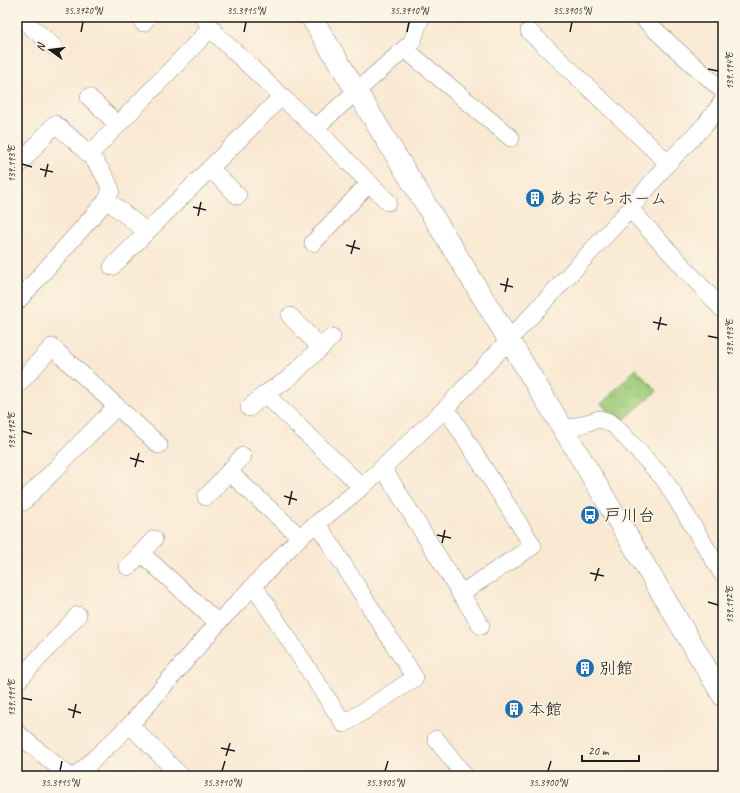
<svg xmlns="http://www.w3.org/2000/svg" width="740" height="793" font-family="Caveat,'Klee One',sans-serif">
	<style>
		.park { fill: url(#park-tufts); stroke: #5d744a }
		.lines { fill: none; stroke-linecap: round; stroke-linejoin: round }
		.minor-casing { stroke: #8a8278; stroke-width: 18 }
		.tertiary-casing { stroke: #8a8278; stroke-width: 22 }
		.minor { stroke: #fff; stroke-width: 17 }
		.tertiary { stroke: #fff; stroke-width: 21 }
		.ticks { fill: none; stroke: #1c1c1c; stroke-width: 1.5 }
		.labels { text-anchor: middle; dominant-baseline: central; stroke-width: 3.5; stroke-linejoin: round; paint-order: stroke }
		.poi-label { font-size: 17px; fill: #1c1c1c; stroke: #fcf5e5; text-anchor: start }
		.neatline { fill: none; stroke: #1c1c1c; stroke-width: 1.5 }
		.ticks-label { font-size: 10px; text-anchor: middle; fill: #1c1c1c }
	</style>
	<defs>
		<pattern id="park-tufts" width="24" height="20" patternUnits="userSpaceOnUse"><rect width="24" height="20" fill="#9ecc79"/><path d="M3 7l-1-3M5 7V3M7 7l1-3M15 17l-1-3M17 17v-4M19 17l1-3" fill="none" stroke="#88af68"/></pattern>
	</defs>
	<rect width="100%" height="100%" fill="#fcf5e5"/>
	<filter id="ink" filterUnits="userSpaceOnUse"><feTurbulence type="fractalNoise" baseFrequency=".025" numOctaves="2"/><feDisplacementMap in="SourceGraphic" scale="8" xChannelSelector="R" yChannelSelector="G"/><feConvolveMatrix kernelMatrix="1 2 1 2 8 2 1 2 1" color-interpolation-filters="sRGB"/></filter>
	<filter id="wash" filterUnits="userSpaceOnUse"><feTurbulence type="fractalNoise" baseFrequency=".012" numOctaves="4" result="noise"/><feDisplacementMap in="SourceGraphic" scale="16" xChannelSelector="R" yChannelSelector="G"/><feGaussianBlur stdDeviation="0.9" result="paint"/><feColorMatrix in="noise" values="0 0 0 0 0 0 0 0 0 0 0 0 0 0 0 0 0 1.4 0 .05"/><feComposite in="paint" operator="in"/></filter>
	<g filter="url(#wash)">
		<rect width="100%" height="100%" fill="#f9e9d3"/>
		<path class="park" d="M 636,369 L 657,391 L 621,422 L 601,404 Z"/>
	</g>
	<g filter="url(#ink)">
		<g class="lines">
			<g class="minor-casing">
				<path id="minor" d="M 20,17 L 53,46
					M 203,17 L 217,35 L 315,128 L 388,202
					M 642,17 L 670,44 L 723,91
					M 143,23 L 148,17
					M 529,31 L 668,163
					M 405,49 L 511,138
					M 89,97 L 118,125
					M 315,128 L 412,42 L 421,17
					M 90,154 L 211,28
					M 17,167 L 55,124 C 80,145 99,159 111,190 L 107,200 L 17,302
					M 210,168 L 238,196
					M 107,200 L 147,232
					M 630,209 L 723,310
					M 313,243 L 369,183
					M 112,267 L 281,97
					M 290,316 L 321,348
					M 17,386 L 52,347 L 159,445
					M 265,394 L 362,487
					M 249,408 L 265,394 L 288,379 L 332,337
					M 446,408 L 533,546 L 460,594
					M 564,430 L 599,419 L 607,421 L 615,426 L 664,479 L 723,575
					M 383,468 L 481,626
					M 229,472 L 300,537
					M 206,497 L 243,456
					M 17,499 L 23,502 L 117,406
					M 141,553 L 218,623
					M 128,567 L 154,539
					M 254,586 L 344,724 L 415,678 L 317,523
					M 17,682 L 78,615
					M 130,725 L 181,776
					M 17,733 L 69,776
					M 436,739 L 465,776
					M 76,776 L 130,725 L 218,623 L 300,537 L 362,487 L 446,408 L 630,209 L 668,163 L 705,125 L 723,101"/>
			</g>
			<g class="tertiary-casing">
				<path id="tertiary" d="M 311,17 L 564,430 L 723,696"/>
			</g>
			<use href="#minor" class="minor"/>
			<use href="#tertiary" class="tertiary"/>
		</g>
	</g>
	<path class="ticks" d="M 81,32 L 83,22M 244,32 L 246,22M 407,32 L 409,22M 570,32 L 572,22M 708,69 L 718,71M 22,164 L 32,167M 40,169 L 53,172M 45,177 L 48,164M 193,207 L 206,210M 198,216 L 201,202M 346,245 L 360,249M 351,254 L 355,240M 500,284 L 513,287M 505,292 L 508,278M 653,322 L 667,325M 658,330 L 661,317M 708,336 L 718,338M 22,431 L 32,434M 130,458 L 144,462M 135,467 L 139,453M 284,496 L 297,500M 289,505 L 292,491M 437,535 L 451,538M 442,543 L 445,530M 590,573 L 604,576M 595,581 L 599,568M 708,602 L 718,605M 22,698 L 32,700M 68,709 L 81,713M 73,718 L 76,704M 221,748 L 235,751M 226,756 L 230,743M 60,771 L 62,761M 222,771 L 225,761M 385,771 L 388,761M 548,771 L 551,761"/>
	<defs>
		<g id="building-disc" transform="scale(1)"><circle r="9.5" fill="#1f6fb2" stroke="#fcf5e5"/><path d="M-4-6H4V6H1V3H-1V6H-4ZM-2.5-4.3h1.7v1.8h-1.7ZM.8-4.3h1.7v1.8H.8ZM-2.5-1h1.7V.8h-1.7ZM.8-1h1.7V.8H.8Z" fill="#fff"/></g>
		<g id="bus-disc" transform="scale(1)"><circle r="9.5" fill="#1f6fb2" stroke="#fcf5e5"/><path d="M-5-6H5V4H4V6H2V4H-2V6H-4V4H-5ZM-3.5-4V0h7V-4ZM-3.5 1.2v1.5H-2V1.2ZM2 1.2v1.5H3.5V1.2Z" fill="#fff"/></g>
	</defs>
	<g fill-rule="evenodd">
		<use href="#building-disc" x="535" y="198"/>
		<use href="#bus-disc" x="590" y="515"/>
		<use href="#building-disc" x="585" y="668"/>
		<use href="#building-disc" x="514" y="709"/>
	</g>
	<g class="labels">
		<g class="poi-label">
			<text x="549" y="198">あおぞらホーム</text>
			<text x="604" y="515">戸川台</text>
			<text x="599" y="668">別館</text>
			<text x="528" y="709">本館</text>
		</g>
	</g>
	<rect width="740" height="793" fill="none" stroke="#fcf5e5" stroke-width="44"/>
	<g transform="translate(50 50) rotate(284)" stroke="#fcf5e5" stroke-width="3" paint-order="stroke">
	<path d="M0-3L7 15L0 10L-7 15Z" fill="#1c1c1c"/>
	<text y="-6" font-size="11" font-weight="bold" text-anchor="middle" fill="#1c1c1c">N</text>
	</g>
	<path d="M582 755v6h57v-6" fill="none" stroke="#1c1c1c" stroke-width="2"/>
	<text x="588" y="755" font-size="12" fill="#1c1c1c" stroke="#fcf5e5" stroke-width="3" paint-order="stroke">20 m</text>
	<rect x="22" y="22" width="696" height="749" class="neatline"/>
	<g class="ticks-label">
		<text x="83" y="14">35.3920°N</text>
		<text x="246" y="14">35.3915°N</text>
		<text x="409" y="14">35.3910°N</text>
		<text x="572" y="14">35.3905°N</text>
		<text transform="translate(729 71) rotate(-90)" y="4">139.194°E</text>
		<text transform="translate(11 164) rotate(-90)" y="4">139.193°E</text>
		<text transform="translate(729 338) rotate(-90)" y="4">139.193°E</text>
		<text transform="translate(11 431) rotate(-90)" y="4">139.192°E</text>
		<text transform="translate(729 605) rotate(-90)" y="4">139.192°E</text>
		<text transform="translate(11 698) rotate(-90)" y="4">139.191°E</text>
		<text x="60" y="786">35.3915°N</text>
		<text x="222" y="786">35.3910°N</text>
		<text x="385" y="786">35.3905°N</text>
		<text x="548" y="786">35.3900°N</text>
	</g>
</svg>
